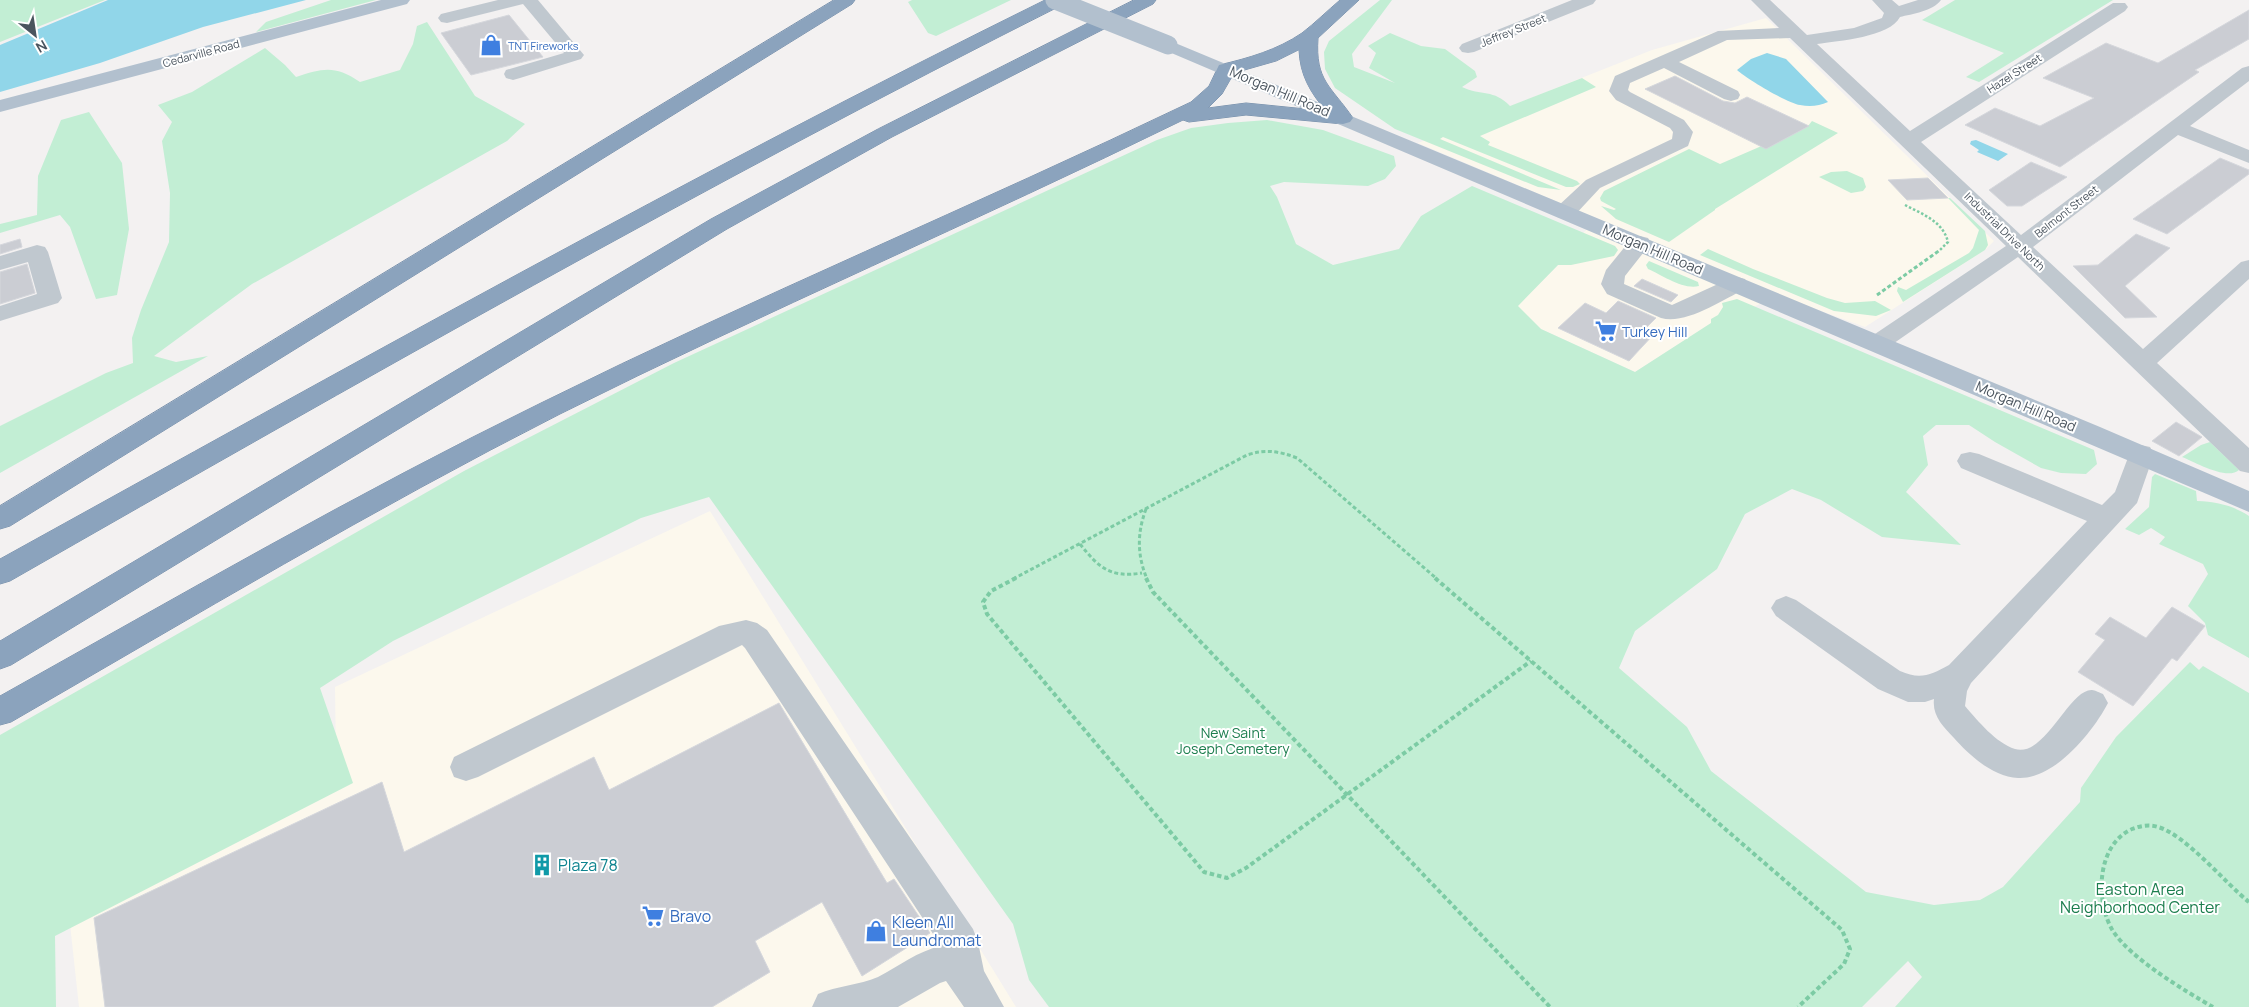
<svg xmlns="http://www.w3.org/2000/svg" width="2249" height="1007" font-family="Manrope,sans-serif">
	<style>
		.commercial { fill: #fcf8ed }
		.green { fill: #c2eed4 }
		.water { fill: #91d6e9 }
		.building { fill: #cbcdd3; stroke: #d5d7dc }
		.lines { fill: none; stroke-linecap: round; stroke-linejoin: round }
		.highway-casing { stroke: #768ea9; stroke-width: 1 }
		.path-far2 { stroke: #7ccba4; stroke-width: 2.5; stroke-dasharray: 2.5 2; stroke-linecap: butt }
		.path-far1 { stroke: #7ccba4; stroke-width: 3; stroke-dasharray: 4 2.5; stroke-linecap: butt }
		.path { stroke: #7ccba4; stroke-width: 4; stroke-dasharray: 4.5 3; stroke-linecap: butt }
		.minor { fill: #c0c8cf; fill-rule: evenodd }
		.major { fill: #b2c0ce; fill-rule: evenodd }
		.highway { fill: #8ba3bd; fill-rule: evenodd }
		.major-bridge { stroke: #b2c0ce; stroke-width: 19 }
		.labels { text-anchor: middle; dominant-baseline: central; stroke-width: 4; stroke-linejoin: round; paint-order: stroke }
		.far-street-label { font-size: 11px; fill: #4a545e; stroke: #fff }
		.far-shop-label { font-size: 11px; fill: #366cbe; stroke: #fff; text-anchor: start }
		.street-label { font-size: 14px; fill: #4a545e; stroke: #fff }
		.shop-label { font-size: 14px; fill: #366cbe; stroke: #fff; text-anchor: start }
		.park-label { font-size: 14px; fill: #1c7e4e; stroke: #fff }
		.near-culture-label { font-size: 16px; fill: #0d838f; stroke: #fff; text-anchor: start }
		.near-park-label { font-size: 16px; fill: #1c7e4e; stroke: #fff }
		.near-shop-label { font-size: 16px; fill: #366cbe; stroke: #fff; text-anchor: start }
	</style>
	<rect width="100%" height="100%" fill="#f3f1f1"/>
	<path class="commercial" d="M 1766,18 L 1994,241 L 1985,250 L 1865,327 L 1777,295 L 1746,311 L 1712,323 L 1635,372 L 1541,329 L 1517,306 L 1563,260 L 1579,237 L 1598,219 L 1418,143 L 1652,50 Z
		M 710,511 L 1016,1007 L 79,1007 L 66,887 L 336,761 L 335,687 Z"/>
	<path class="green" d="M 0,0 L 105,0 L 0,42 Z
		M 331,0 L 376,0 L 256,32 L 266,22 Z
		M 912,0 L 1011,0 L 936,36 L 928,33 L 908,2 Z
		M 1380,0 L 1392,0 L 1352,54 L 1354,67 L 1395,83 L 1369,68 L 1376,53 L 1368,46 L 1390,33 L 1421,46 L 1445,49 L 1475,71 L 1477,77 L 1462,87 C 1481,96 1494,89 1510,106 L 1582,78 L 1596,87 L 1480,136 L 1490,142 L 1488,145 L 1577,181 L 1580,184 L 1573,187 L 1566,187 L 1443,137 L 1440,139 L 1561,190 L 1538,187 L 1395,129 L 1335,88 L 1325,69 L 1324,52 L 1329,41 Z
		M 1955,0 L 2113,0 L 1979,82 L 1966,77 L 2004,53 L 1922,20 Z
		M 427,22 L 475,96 L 525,124 L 507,141 L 252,284 L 154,356 L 176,362 L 208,356 L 0,473 L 0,426 L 106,373 L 133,363 L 132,338 L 141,310 L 169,242 L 170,193 L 162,141 L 172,122 L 158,105 L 192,92 L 265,48 L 285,65 L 296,77 C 323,68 335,65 360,82 L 400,70 L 413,44 L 417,26 Z
		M 89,112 L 122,163 L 129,229 L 117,295 L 96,299 L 70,227 L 60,215 L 0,233 L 0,224 L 37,215 L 38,176 L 61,120 Z
		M 1267,120 L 1323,130 L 1394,156 L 1396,166 L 1385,179 L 1368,186 L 1284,182 L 1270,186 L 1277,197 L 1296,244 L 1333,265 L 1399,249 L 1421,216 L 1472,186 L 1615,246 L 1618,250 L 1614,256 L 1571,265 L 1558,265 L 1518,306 L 1541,329 L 1635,372 L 1711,323 L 1711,319 L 1718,315 L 1723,307 L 1722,303 L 1737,299 L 2094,450 L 2097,464 L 2086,474 L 2061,473 L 2041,468 L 1995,442 L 1969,425 L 1936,425 L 1923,436 L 1928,465 L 1906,492 L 1961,545 L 1882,537 L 1821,500 L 1792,489 L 1745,514 L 1717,569 L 1635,631 L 1619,668 L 1687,727 L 1711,771 L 1866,892 L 1934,905 L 1980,900 L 2003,887 L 2080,802 L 2081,788 L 2116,737 L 2190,662 L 2199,670 L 2203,666 L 2249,693 L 2249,1007 L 1895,1007 L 1922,977 L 1908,961 L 1862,1007 L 1049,1007 L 1029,980 L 1013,924 L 709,497 L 641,518 L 393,641 L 320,688 L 353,783 L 55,936 L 56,1007 L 0,1007 L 0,735 L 464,471 L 674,363 L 1157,140 L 1191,128 L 1228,123 Z
		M 1812,121 L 1838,133 L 1715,209 L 1715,210 L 1669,242 L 1616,219 L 1601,206 L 1614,210 L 1616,209 L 1601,201 L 1600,198 L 1604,191 L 1689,149 L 1720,164 L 1808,126 Z
		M 1847,171 L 1863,178 L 1866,187 L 1863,191 L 1851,193 L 1819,177 L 1831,172 Z
		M 1948,198 L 1950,198 L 1985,231 L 1988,245 L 1985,250 L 1903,302 L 1897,291 L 1898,287 L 1906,290 L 1969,253 L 1973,248 L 1979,230 Z
		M 1708,249 L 1753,269 L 1827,298 L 1845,303 L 1875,301 L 1891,310 L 1876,316 L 1834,311 L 1700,255 Z
		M 1649,261 L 1698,282 L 1699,286 C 1683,290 1662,275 1648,269 L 1646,265 Z
		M 2210,442 L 2239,470 C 2227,481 2195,462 2182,457 L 2201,445 Z
		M 2155,474 L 2196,491 L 2197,501 C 2217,502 2232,505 2249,516 L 2249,658 L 2208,635 L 2205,623 L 2188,606 L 2208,574 L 2203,564 L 2159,544 L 2165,537 L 2151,528 L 2139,535 L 2125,529 L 2149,507 L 2152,477 Z"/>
	<path class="water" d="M 108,0 L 306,0 L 203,27 L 100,63 L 0,92 L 0,45 Z
		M 1767,53 L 1786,59 L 1828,102 C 1819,106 1810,107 1800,105 C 1787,103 1747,79 1737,70 L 1751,59 Z
		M 1976,140 L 2008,154 L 1998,161 L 1977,152 L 1979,150 L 1970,144 L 1971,141 Z"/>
	<path class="building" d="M 2249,10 L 2249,39 L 2195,70 L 2199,72 L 2060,167 L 1965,125 L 1995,108 L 2040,126 L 2094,98 L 2043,78 L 2106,43 L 2158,63 Z
		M 509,15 L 543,57 L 471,75 L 441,33 Z
		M 1675,76 L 1723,101 L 1735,103 L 1747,97 L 1809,126 L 1766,149 L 1645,89 Z
		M 2220,158 L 2249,170 L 2249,174 L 2167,234 L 2133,219 Z
		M 2031,162 L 2067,177 L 2022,206 L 2007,206 L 1989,190 Z
		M 1928,178 L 1948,198 L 1907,200 L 1888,180 Z
		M 2136,234 L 2170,248 L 2125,286 L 2157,317 L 2125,318 L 2073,266 L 2098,265 Z
		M 20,239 L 22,247 L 0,254 L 0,245 Z
		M 27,264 L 35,293 L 0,304 L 0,272 Z
		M 1642,279 L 1678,295 L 1671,302 L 1634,286 Z
		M 1618,301 L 1656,318 L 1644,330 L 1654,334 L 1629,361 L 1558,328 L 1585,303 L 1606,313 Z
		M 2176,422 L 2202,437 L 2179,456 L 2152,441 Z
		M 2172,607 L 2205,626 L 2177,661 L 2172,658 L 2133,706 L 2078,672 L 2105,640 L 2095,634 L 2110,617 L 2146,638 Z
		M 779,703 L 887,883 L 894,879 L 930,933 L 862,976 L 822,902 L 755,941 L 770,972 L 712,1007 L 105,1007 L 94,918 L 382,782 L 404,852 L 594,757 L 609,790 Z"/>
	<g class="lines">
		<g class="highway-casing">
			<path id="highway" d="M 834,0 L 855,0 L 852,4 L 10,526 L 0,529 L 0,506 Z
				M 1045,0 L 1067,0 L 1064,4 C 706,184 358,382 10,581 L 0,584 L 0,559 C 346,368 690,175 1045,0 Z
				M 1134,0 L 1156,0 L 1153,4 L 892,137 L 727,229 L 11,665 L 0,669 L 0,641 L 711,219 L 878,129 Z
				M 1340,0 L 1359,0 L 1318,38 C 1315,81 1331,86 1353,118 L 1350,122 L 1343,124 L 1246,115 L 1189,122 L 1183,120 C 977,221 766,311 560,414 C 373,509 193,617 11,722 L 0,725 L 0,696 C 179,596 357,493 541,403 C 755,297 976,205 1191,102 L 1209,86 L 1219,65 C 1249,58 1277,50 1302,33 C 1315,23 1327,11 1340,0 ZM 1299,50 C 1300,75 1310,92 1326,111 L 1246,103 L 1208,108 L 1222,94 L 1234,73 L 1276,61 Z"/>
		</g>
		<path class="path-far2" d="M 1905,205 C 1922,214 1943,221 1948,242 L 1939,251"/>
		<path class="path-far1" d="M 1877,295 L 1940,250
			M 1146,509 C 1137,533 1137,555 1147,579
			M 1080,544 C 1099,568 1110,578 1142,573
			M 1013,579 L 1247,455 C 1265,449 1279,451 1297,458 L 1437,579"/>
		<path class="path" d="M 1016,578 L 991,591 L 983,602 L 987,614 L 1204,872 L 1227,878 L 1246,868 L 1531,661
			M 1146,578 L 1153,592 L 1550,1007
			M 1435,578 L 1842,930 L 1850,949 L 1844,964 L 1798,1007
			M 2213,1007 C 2185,991 2130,958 2113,931 C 2095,902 2096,845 2132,829 C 2140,826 2149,824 2158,827 C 2186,835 2225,883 2249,902"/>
		<path class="minor" d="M 498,0 L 538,0 L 584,55 L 581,59 L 520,78 L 513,80 L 506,78 L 504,74 L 506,70 L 564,53 L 523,4 L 447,23 L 441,22 L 438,18 L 441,14 Z
			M 1572,0 L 1596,0 L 1593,4 L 1474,52 L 1468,53 L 1462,52 L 1459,48 L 1462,44 Z
			M 1751,0 L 1770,0 L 1807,35 L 1854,28 L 1882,18 L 1884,13 L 1872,0 L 1892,0 L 1899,6 L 1918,0 L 1941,0 C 1933,11 1912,14 1900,17 C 1890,37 1838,41 1817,44 L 1910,131 L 2113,3 L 2125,3 L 2128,7 L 2125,11 L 1921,142 L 2021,235 L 2242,68 L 2249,66 L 2249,81 L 2190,126 L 2249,150 L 2249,163 L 2178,135 L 2033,247 L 2143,349 L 2241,262 L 2249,260 L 2249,279 L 2157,363 L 2249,448 L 2249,473 L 2240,471 L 2018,257 L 1887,348 L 1878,351 L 1869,348 L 1866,343 L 1869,338 L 2006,246 L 1790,38 L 1727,40 L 1679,62 L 1738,91 L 1740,95 L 1738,99 L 1731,101 L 1724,99 L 1664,68 L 1630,83 L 1628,90 L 1630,92 L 1684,120 L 1693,132 L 1688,146 L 1600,188 L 1573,217 L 1565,218 L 1557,217 L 1554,212 L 1557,207 L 1586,180 L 1672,139 L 1673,132 L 1670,128 L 1616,100 L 1609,91 L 1615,76 L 1718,31 L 1779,28 Z
			M 1640,236 L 1648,238 L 1651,243 L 1625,276 L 1624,284 L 1672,305 L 1729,279 L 1737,277 L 1745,279 L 1748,284 L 1745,289 C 1722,300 1686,325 1661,318 L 1607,294 L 1601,284 L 1606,270 L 1632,238 Z
			M 37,245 L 45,247 L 48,252 L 62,298 L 58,303 L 0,321 L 0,306 L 37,294 L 28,262 L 0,270 L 0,256 Z
			M 2141,445 L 2150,447 L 2154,454 L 2137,503 L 1971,683 L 1967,691 L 1965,706 C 1978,721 1996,743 2015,749 C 2045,758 2069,689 2092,690 C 2095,690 2100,693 2103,694 L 2108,703 C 2093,732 2054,780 2018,778 C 1993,777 1969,755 1954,738 C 1943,726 1932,716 1934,699 L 1925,702 L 1908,702 L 1878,689 L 1776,616 L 1771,608 L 1776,600 L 1786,596 L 1796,600 L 1900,671 C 1920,680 1931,675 1949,665 L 2087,521 L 1961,468 L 1957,461 L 1961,454 L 1970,452 L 1979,454 L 2102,505 L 2115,492 L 2132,447 Z
			M 746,620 L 757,623 L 767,630 L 973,929 L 978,942 L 984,971 L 1004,1007 L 964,1007 L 946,981 L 940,983 L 898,1007 L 812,1007 L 818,994 C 837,986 859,985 878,977 C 899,966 918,951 941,946 L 745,648 L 742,645 L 478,777 L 466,781 L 454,777 L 450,767 L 454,757 L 719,626 Z"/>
		<path class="major" d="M 381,0 L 410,0 L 407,4 L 0,112 L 0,100 Z
			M 1168,40 L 2100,427 L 2249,491 L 2249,512 L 1162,49 L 1159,45 L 1162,41 Z"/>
		<use href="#highway" class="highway"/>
		<path class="major-bridge" d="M 1055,0 L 1168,45"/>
	</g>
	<defs>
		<g id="shop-bare" transform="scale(1.725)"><path d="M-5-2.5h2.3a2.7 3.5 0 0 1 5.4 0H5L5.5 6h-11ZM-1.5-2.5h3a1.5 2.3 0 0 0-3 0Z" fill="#3f7fe0" stroke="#fff" stroke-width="2.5" paint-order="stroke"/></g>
		<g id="supermarket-bare" transform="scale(1.725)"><path d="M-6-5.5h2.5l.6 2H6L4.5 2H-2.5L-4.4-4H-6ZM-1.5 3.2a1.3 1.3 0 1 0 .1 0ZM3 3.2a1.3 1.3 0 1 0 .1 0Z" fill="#3f7fe0" stroke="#fff" stroke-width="2.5" paint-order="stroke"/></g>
		<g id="building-bare" transform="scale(1.725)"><path d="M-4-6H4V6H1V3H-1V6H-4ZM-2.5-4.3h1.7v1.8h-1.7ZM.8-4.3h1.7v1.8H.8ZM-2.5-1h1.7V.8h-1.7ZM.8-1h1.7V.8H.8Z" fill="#0f9aa8" stroke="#fff" stroke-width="2.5" paint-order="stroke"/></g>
	</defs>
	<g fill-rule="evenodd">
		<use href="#shop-bare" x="491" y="45"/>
		<use href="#supermarket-bare" x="1606" y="331"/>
		<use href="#building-bare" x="542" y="865"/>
		<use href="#supermarket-bare" x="653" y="916"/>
		<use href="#shop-bare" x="876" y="931"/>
	</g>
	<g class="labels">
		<g class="far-street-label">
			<text transform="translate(1513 30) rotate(-22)">Jeffrey Street</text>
			<text transform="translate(201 53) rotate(-15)">Cedarville Road</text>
			<text transform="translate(2014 73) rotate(-33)">Hazel Street</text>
			<text transform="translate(2066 211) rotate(-38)">Belmont Street</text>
			<text transform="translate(2005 231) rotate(44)">Industrial Drive North</text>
		</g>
		<g class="far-shop-label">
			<text x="508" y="45">TNT Fireworks</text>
		</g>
		<g class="street-label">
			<text transform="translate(1280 91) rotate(23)">Morgan Hill Road</text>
			<text transform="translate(1653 249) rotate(23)">Morgan Hill Road</text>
			<text transform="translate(2026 406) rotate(23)">Morgan Hill Road</text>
		</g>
		<g class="shop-label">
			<text x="1622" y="331">Turkey Hill</text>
		</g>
		<g class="park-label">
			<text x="1233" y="732">New Saint<tspan x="1233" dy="16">Joseph Cemetery</tspan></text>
		</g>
		<g class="near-culture-label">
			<text x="558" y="865">Plaza 78</text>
		</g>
		<g class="near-park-label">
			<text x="2140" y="889">Easton Area<tspan x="2140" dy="18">Neighborhood Center</tspan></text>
		</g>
		<g class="near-shop-label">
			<text x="670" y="916">Bravo</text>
			<text x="892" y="922">Kleen All<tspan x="892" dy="18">Laundromat</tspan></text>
		</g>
	</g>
	<g transform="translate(35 35) rotate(150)" stroke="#ffffff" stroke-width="4" paint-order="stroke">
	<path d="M0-4L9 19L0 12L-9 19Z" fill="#4a545e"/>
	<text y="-8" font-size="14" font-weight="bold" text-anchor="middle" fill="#4a545e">N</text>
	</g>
</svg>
